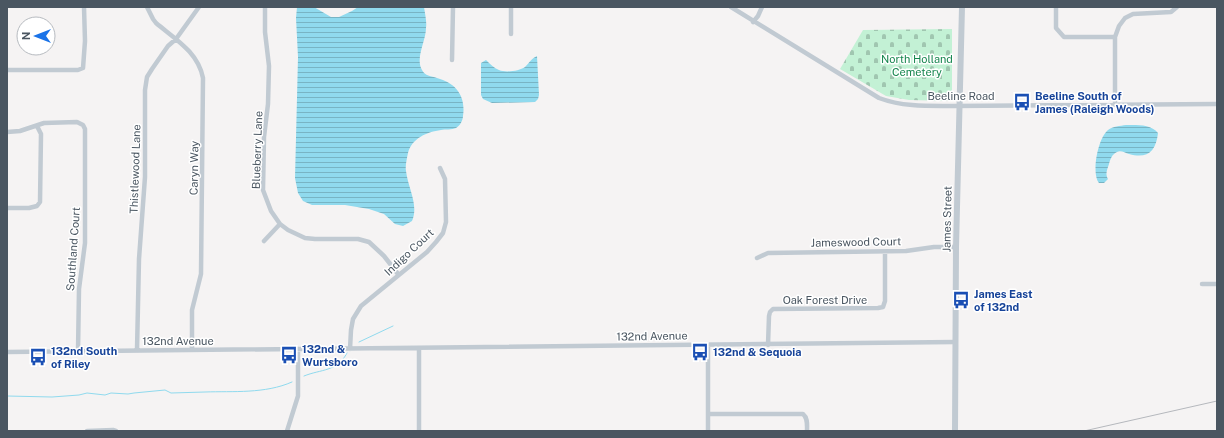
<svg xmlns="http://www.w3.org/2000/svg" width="1224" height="438" font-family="'Public Sans',sans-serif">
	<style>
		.cemetery { fill: url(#cemetery-stones) }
		.water { fill: url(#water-rules) }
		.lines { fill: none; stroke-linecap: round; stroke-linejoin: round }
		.stream { stroke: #90daee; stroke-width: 1 }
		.minor { stroke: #c1cad2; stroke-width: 4.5 }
		.tertiary { stroke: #c1cad2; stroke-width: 6 }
		.rail { stroke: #b5b8bd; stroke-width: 1 }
		.labels { text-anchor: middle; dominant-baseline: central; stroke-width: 3; stroke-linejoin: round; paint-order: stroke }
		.park-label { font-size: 11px; fill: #17864f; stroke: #fff }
		.street-label { font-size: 11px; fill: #4a5661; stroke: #fff }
		.transit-label { font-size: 11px; font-weight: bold; fill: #164399; stroke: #fff; text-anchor: start }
	</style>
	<defs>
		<pattern id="cemetery-stones" width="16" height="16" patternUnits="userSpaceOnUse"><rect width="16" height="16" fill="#c3f1d5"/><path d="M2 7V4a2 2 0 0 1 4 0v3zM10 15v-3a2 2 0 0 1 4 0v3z" fill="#a0c6b0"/></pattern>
		<pattern id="water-rules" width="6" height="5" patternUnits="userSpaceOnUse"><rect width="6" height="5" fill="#90daee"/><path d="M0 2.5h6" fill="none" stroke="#78b4c4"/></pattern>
	</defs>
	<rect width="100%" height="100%" fill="#f5f3f3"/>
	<path class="cemetery" d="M 952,29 L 952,99 L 950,101 L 909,100 L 886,96 L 840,69 L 863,30 Z"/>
	<path class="water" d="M 297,7 L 314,7 L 331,17 L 339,17 L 352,11 L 358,7 L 424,7 C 425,14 427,22 426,28 C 426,41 415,58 422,70 C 425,76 431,76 437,78 C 456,83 466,96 463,116 C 463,120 460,126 456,128 C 452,130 445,129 441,130 C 427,132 412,138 408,153 C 407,158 405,166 406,171 C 408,188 419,205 412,221 L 403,226 L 395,224 L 384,214 L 369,209 L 345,205 L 312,205 L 303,201 L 298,193 L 295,178 L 298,57 L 296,18 Z
		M 537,56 L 539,95 L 538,99 L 535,102 L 492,103 L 483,99 L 481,95 L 481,63 L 486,60 C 490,64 494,68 499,70 C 506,73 519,71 525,67 C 529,63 532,58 537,56 Z
		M 1126,125 C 1137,125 1151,124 1158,133 C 1156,152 1147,159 1129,154 C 1125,153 1121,150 1117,152 C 1112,154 1110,160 1109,164 C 1107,170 1105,174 1108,179 L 1104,183 L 1099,183 C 1091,173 1098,138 1108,130 C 1113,126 1120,126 1126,125 Z"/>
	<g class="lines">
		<path class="stream" d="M 359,342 L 393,326
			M 304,376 C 321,369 337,372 347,353
			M 7,396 L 52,397 L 79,395 L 87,393 L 105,395 L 111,393 L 128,394 L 134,393 L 165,390 L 171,393 C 182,393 194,392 205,392 C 233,391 265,394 292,382"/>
		<path class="minor" d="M 147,7 L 153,19 L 156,23 C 175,39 198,52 203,78 L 201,274 L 192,310 L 192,350
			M 265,7 L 265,32 L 269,66 L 268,104 L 264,137 L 263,190 L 271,211 L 280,224 L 288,230 L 305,238 L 315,239 L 358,239 L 369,242 L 384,256 L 398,274
			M 731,7 L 879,98 C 903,107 928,106 953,106 L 1217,104
			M 1056,7 L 1056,28 L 1064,37 L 1115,37
			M 753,22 L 758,16 L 762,7
			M 511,34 L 511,7
			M 452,60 L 453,7
			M 7,70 L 78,70 L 83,68 L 85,41 L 84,7
			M 1115,104 L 1115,37 L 1119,26 L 1125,18 L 1133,14 L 1171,12 L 1177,7
			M 7,132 L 20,131 L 44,123 L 77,122 L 83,125 L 85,129 L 85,243 L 79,289 L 78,352
			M 7,208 L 29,208 L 37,206 L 40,202 L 41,134 L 37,126
			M 264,241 L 280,224
			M 757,258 L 768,253 L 906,251 L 934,247 L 956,247
			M 1202,284 L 1217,284
			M 768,345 L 769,316 L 770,312 L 773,309 L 878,308 L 883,307 L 885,301 L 885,252
			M 350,349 L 351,330 L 353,319 L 361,306 L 427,252 L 436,242 L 443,233 L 446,222 L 445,179 L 440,168
			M 137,350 L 139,259 L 145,177 L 145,90 L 147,77 L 152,69 L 168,46 L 176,39 L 199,7
			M 7,352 L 955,342
			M 708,414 L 803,414 C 808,418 807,425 807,431
			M 87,431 L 113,430 L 116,431
			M 287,431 L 298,396 L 298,349
			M 419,431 L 419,348
			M 708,431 L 708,345"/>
		<path class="tertiary" d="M 955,431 L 956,247 L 962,7"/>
		<path class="rail" d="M 1084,431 L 1217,401"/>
	</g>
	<defs>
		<g id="bus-bare" transform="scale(1.38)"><path d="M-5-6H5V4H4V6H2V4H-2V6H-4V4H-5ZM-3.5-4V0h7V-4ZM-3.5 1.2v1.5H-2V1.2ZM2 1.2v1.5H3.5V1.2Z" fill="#1a4fb4" stroke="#fff" stroke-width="2.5" paint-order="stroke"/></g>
	</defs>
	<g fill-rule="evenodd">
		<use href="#bus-bare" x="1022" y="102"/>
		<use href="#bus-bare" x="961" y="300"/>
		<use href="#bus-bare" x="700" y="352"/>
		<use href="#bus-bare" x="289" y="355"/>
		<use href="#bus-bare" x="38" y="357"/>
	</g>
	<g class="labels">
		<g class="park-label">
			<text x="917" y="59">North Holland<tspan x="917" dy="13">Cemetery</tspan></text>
		</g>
		<g class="street-label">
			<text x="961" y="96">Beeline Road</text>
			<text transform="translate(257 150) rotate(-88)">Blueberry Lane</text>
			<text transform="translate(194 168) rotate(-89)">Caryn Way</text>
			<text transform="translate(135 169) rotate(-88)">Thistlewood Lane</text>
			<text transform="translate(947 219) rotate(-89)">James Street</text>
			<text transform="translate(856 242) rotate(-1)">Jameswood Court</text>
			<text transform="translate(73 249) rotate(-86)">Southland Court</text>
			<text transform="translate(409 252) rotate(-43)">Indigo Court</text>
			<text x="825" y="300">Oak Forest Drive</text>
			<text transform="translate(652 336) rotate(-1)">132nd Avenue</text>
			<text x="178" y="341">132nd Avenue</text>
		</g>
		<g class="transit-label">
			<text x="1035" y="96">Beeline South of<tspan x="1035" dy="13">James (Raleigh Woods)</tspan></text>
			<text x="974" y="294">James East<tspan x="974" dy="13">of 132nd</tspan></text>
			<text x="302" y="349">132nd &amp;<tspan x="302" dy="13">Wurtsboro</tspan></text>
			<text x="51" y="351">132nd South<tspan x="51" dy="13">of Riley</tspan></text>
			<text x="713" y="352">132nd &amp; Sequoia</text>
		</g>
	</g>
	<rect width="1224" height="438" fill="none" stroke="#4a5661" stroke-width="16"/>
	<g transform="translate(36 36) rotate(270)"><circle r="19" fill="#ffffff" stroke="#b7bbc0"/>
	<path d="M0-3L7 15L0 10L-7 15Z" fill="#1a73e8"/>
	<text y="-6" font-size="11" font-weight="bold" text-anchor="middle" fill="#4a5661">N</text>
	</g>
</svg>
